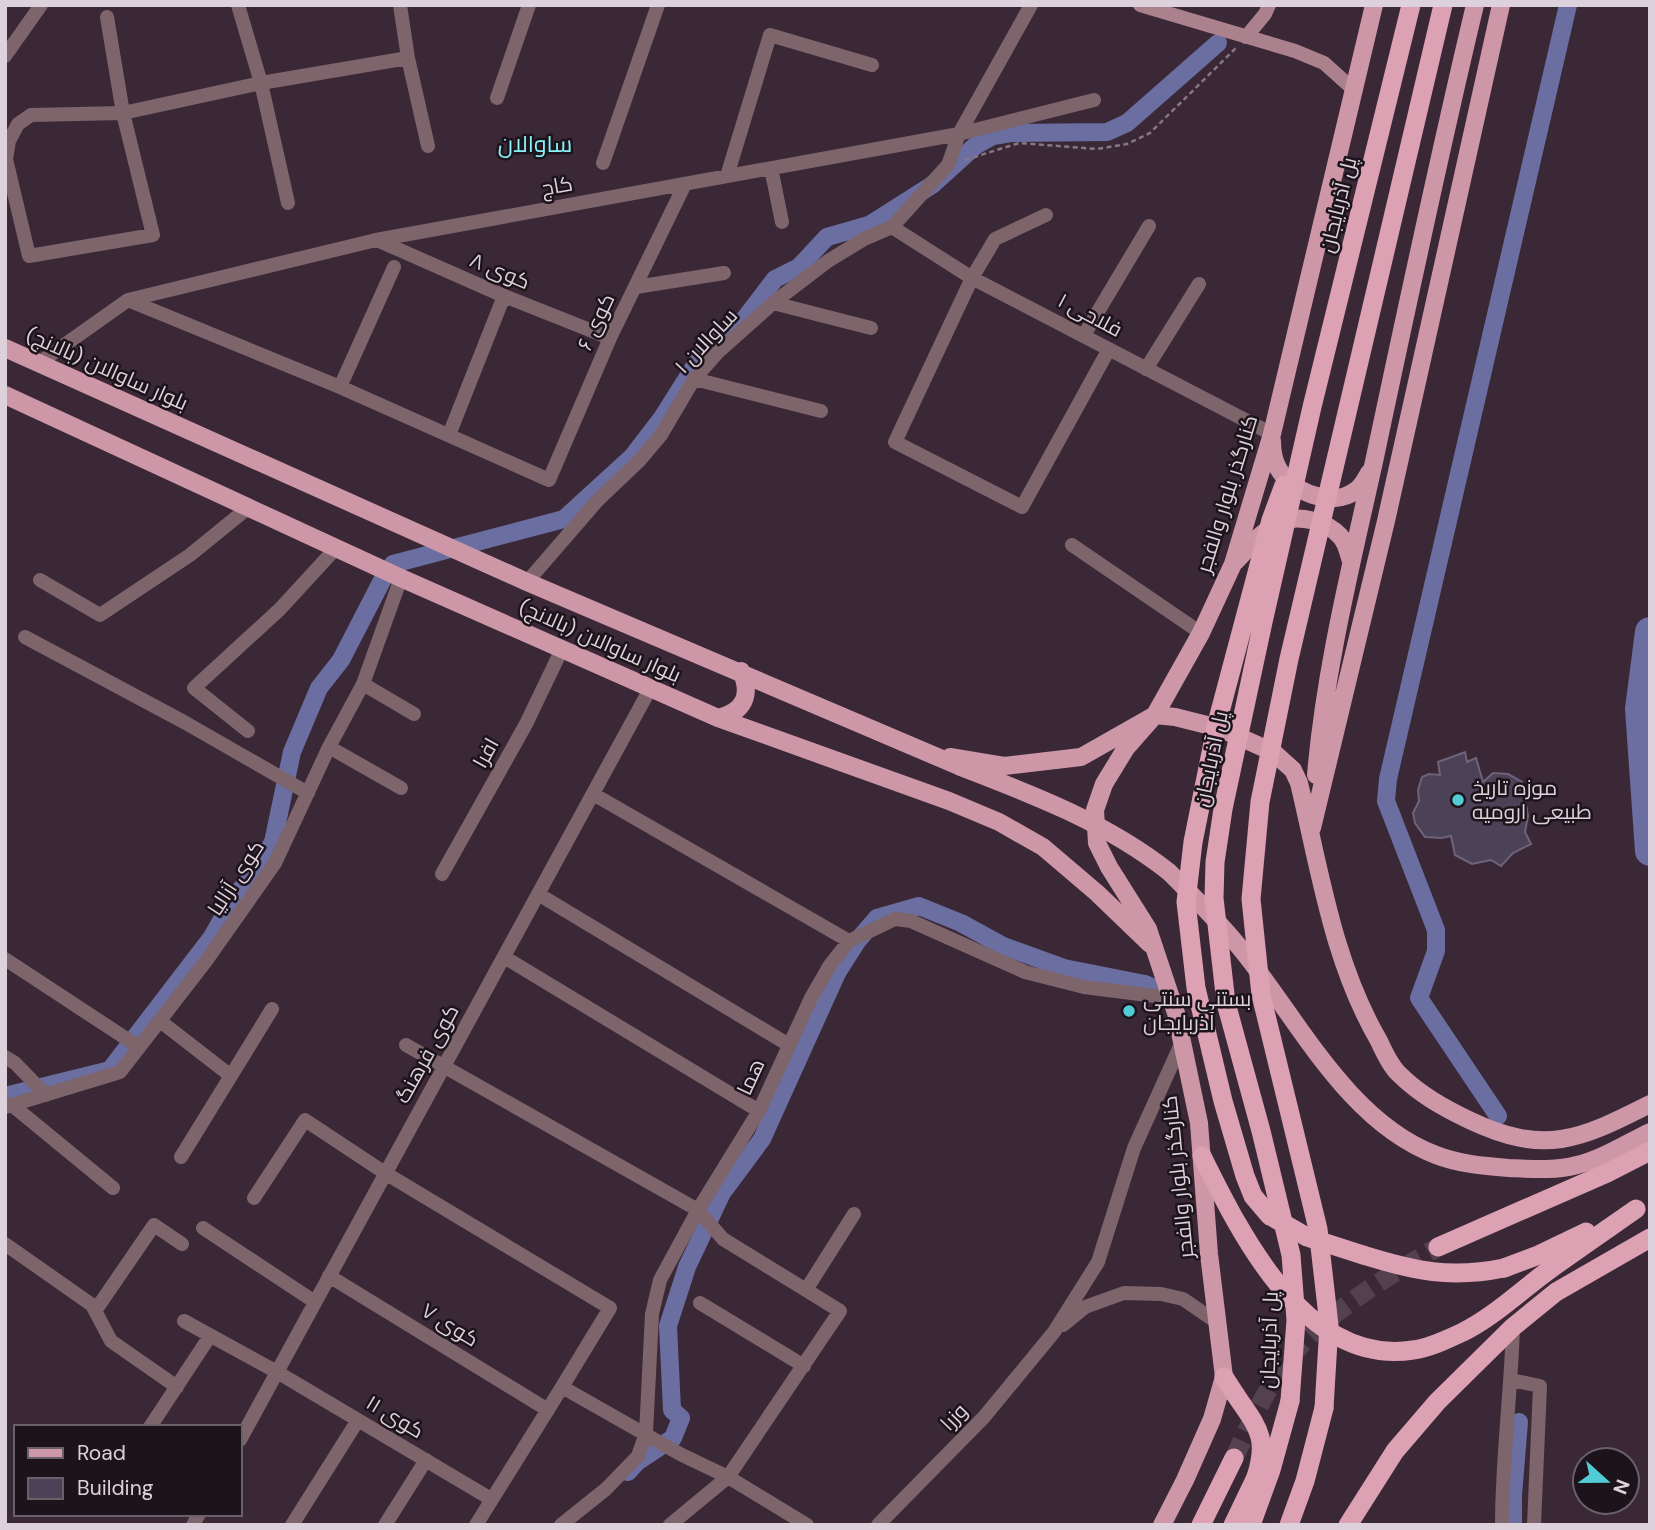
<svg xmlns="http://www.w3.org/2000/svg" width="1655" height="1530" font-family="'DM Sans',Cairo,sans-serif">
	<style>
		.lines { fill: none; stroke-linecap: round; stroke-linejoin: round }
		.canal { stroke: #6a6ea1; stroke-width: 18 }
		.river { stroke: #6a6ea1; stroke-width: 30 }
		.building { fill: #4c4257; stroke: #6e637a; stroke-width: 2 }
		.trunk-tunnel { stroke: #534150; stroke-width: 19; stroke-dasharray: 19 10; stroke-linecap: butt }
		.path { stroke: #877784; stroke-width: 2.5; stroke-dasharray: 5 3.5; stroke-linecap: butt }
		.minor { stroke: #7e646b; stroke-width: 14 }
		.tertiary { stroke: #7e646b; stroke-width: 14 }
		.secondary { stroke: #ab818d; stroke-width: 14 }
		.primary { stroke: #cd97a7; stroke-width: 18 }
		.trunk { stroke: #dca1b2; stroke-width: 19 }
		.primary-bridge { stroke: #cd97a7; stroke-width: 18 }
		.trunk-bridge { stroke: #dca1b2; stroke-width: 19 }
		.poi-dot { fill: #51ccd4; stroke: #1d141b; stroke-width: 2.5 }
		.labels { text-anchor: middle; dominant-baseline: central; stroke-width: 5; stroke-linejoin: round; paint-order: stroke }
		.street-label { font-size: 21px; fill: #ddd1db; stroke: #1d141b }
		.poi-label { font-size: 21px; fill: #ddd1db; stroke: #1d141b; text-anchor: start }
		.neighbourhood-label { font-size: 23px; fill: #87f2f9; stroke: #1d141b }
	</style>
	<rect width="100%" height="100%" fill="#3b2837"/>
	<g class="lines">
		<path class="canal" d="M 5,1096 L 110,1070 L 212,937 L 233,900 L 264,858 L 273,842 L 292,752 L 319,688 L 341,660 L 387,571 L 393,564 L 564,519 L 632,457 L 662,418 L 706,348 L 743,321 L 775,279 L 799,267 L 827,237 L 869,225 L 932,185 L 975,146 L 993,136 L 1011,133 L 1107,132 L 1127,123 L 1218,43
			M 1498,1116 L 1419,998 L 1436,951 L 1436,930 L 1386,801 L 1388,779 L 1568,5
			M 628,1472 L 637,1462 L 673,1438 L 681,1418 L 672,1410 L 668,1326 L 687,1267 L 722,1193 L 762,1139 L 837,973 L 858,940 L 877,918 L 919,906 L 961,923 L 1003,946 L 1064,968 L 1145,984 L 1168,994
			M 1513,1525 L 1513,1495 L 1519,1422"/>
		<path class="river" d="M 1650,632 L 1640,709 L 1650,851"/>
	</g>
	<path class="building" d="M 1465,752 L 1467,762 L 1476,758 L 1483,782 L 1493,773 L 1508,774 L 1522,782 L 1528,816 L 1525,832 L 1531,844 L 1513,853 L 1501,866 L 1491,860 L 1472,864 L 1455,855 L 1451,836 L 1441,838 L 1425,837 L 1415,823 L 1413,813 L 1419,801 L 1418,790 L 1422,777 L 1429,774 L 1440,775 L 1438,762 Z"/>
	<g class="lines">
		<path class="trunk-tunnel" d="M 1234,1458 C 1252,1420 1270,1379 1299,1347 C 1337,1306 1390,1275 1438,1247"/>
		<path class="path" d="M 965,160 L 1019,143 L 1097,149 L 1127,144 L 1150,133 L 1236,48"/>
		<path class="minor" d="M 238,5 L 261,83 L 288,203
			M 107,17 L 123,113 L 153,235 L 29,256 L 6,159 L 9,141 L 18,124 L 31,115 L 123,113 L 261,83 L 408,58 L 400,5
			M 408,58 L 428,146
			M 497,98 L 529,5
			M 603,163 L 658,5
			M 771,168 L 782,222
			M 727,176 L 770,35 L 872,65
			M 1046,215 L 995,239 L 972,278 L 895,442 L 1022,507 L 1109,349
			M 892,227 L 972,278 L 1272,434
			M 377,240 L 504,296 L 610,338
			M 636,287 L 724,273
			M 128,300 L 340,387 L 549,480 L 610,338 L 685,184
			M 773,303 L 871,328
			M 1084,335 L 1149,226
			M 39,363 L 128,300 L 376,240 L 959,134 L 1094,100
			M 1146,369 L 1199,284
			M 694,379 L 821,411
			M 340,387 L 394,267
			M 449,435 L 504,296
			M 1072,545 L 1201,633
			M 40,580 L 100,615 L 190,555 L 249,507
			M 527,582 L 597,501 L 639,461 L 661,435 L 694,379 L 718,352 L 773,303 L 828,261 L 864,239 L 892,227 L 948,165 L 959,134 L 1031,5
			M 25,637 L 184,722 L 308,793
			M 363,684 L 414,714
			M 248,731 L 194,688 L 280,609 L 337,547
			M 329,747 L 401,788
			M 593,794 L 849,941
			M 442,874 L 526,724 L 562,649
			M 538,894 L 789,1045
			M 504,957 L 759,1111
			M 5,959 L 139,1047
			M 160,1021 L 231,1076
			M 406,1045 L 698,1210 L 723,1239 L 806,1290
			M 5,1057 L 15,1063 L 46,1095
			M 12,1105 L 113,1188
			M 5,1107 L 120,1072 L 206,961 L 275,863 L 329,747 L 363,684 L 401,578
			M 181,1157 L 272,1009
			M 254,1198 L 305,1120 L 385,1173 L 610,1308 L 562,1387 L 680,1454 L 728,1477 L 670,1525
			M 203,1228 L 315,1302
			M 5,1244 L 92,1305 L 111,1341 L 177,1387
			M 329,1276 L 548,1410
			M 700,1303 L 804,1366
			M 95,1311 L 154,1225 L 182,1244
			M 184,1321 L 277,1372 L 491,1499
			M 1511,1380 L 1540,1386 L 1534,1525
			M 150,1427 L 210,1336
			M 240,1440 L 650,689
			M 193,1525 L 199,1514
			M 292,1525 L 358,1420
			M 385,1525 L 426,1460
			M 476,1525 L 562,1387
			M 561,1525 L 606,1489 L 638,1456 L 646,1433 L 652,1314 L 660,1280 L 698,1210 L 759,1111 L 811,998 L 830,965 L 849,941 L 895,919 L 911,921 L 1025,972 L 1084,987 L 1171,998
			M 807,1525 L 728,1477 L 840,1311 L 806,1290 L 854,1214
			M 1502,1525 C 1502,1459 1511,1393 1513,1327"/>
		<path class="tertiary" d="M 5,56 L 41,5
			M 1063,1325 L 1085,1307 L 1124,1293 L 1161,1294 L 1183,1299 L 1218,1323
			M 878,1525 L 984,1417 L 1054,1332 L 1098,1262 L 1134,1148 L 1182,1042"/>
		<path class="secondary" d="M 1140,5 L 1295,51 L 1324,63 L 1353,89
			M 1246,37 L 1265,14 L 1269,5"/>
		<path class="primary" d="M 5,348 L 527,582 L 961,767
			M 5,395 L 401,578 L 718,718 L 949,801 L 999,822 L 1043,847 L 1097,893 L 1150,944
			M 1272,441 C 1272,451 1273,459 1278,468 C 1291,492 1332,508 1355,491 C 1362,487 1365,480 1369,473
			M 1235,562 C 1248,549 1262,530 1280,522 C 1299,514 1326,521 1340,536 C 1347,543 1348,553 1351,561
			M 718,718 C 744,712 752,695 741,671
			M 950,757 L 1004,766 L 1081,757 L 1155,715 L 1175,717 L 1219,728 L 1273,752 L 1293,770 L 1299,783 C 1320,871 1333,962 1379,1041 C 1384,1052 1390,1065 1398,1073 C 1419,1094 1442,1107 1469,1120 C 1545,1156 1579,1140 1650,1104
			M 1316,775 C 1325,668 1352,562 1375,457 C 1407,306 1439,155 1475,5
			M 1312,828 L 1386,521 L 1501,5
			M 1169,872 C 1195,898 1222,925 1245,954 C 1300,1023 1349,1122 1436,1155 C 1459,1164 1484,1166 1509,1168 C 1531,1169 1556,1171 1577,1165 C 1602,1159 1627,1143 1650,1132
			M 1162,1525 L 1185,1480 L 1212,1419 L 1224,1377 L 1209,1254 L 1199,1123 L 1176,1013 L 1148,929 L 1109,867 L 1097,843 L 1095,810 L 1104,784 L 1126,748 L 1155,715 L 1201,633 L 1233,564 L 1272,434 L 1374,5"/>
		<path class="trunk" d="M 1202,1156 C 1241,1235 1306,1367 1413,1350 C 1430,1348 1448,1339 1463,1332 C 1493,1317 1518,1293 1545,1273 C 1575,1251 1606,1230 1636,1209
			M 1274,1218 L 1307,1237 L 1363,1255
			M 1438,1247 L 1607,1173 L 1650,1151
			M 1504,1268 L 1536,1256 L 1586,1232
			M 1224,1377 L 1235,1394
			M 1201,1525 L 1234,1458
			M 1233,1525 L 1256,1477
			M 1251,1525 L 1271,1470 L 1290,1401
			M 1289,1525 L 1305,1481 L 1324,1408
			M 1348,1525 L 1395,1451 L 1437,1402 L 1513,1327 L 1556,1292 L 1650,1238"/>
		<path class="primary-bridge" d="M 961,767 C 1034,795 1107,823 1169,872"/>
		<path class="trunk-bridge" d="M 1270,1216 L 1253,1196 L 1245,1176 L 1223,1101 L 1196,988 L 1186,902 L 1193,842 L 1217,723 L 1271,520 L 1284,485
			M 1363,1255 C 1415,1271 1450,1279 1504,1268
			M 1235,1394 C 1257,1427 1269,1436 1256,1477
			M 1290,1401 L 1296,1320 L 1291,1255 L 1261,1131 L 1226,1003 L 1214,898 L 1215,862 L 1223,809 L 1263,622 L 1312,407 L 1411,5
			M 1324,1408 L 1329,1325 L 1318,1229 L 1261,995 L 1251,899 L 1260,802 L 1289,659 L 1443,5"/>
	</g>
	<g class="poi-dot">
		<circle cx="1458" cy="800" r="7"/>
		<circle cx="1129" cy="1011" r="7"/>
	</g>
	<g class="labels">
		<g class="street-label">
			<text transform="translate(557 186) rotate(-10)">کاج</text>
			<text transform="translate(1338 205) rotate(-76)">پل آذربایجان</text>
			<text transform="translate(500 271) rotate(23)">کوی ۸</text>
			<text transform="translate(1090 315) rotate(28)">فلاحی ۱</text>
			<text transform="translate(596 322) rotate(-65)">کوی ۶</text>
			<text transform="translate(706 341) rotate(-47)">ساوالان ۱</text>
			<text transform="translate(107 369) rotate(24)">بلوار ساوالان (بالانج)</text>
			<text transform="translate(1227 494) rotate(-73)">کنارگذر بلوار والفجر</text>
			<text transform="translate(600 641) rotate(24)">بلوار ساوالان (بالانج)</text>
			<text transform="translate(486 753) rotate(-61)">افرا</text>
			<text transform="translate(1211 759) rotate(-78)">پل آذربایجان</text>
			<text transform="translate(236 878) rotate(-57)">کوی آزالیا</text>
			<text transform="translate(427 1054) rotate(-61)">کوی فرهنگ</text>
			<text transform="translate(751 1077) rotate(-65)">هما</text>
			<text transform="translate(1178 1177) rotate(-96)">کنارگذر بلوار والفجر</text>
			<text transform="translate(450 1325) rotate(32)">کوی ۷</text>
			<text transform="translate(1269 1340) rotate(-88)">پل آذربایجان</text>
			<text transform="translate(395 1417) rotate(31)">کوی ۱۱</text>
			<text transform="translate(954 1417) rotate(-46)">وزرا</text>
		</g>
		<g class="poi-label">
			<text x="1472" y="788">موزه تاریخ<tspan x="1472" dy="24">طبیعی ارومیه</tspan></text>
			<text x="1143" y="999">بستنی سنتی<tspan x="1143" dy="24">آذربایجان</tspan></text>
		</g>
		<g class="neighbourhood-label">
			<text x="535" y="144">ساوالان</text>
		</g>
	</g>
	<rect width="1655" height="1530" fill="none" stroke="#ddd1db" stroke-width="14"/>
	<rect x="14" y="1425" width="228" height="91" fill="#1d141b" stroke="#6a6068" stroke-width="2"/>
	<rect x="28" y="1448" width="35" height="10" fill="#cd97a7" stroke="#6a6068" stroke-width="2"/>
	<text x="77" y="1460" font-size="21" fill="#ddd1db">Road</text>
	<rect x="28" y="1478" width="35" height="21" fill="#4c4257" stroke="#6a6068" stroke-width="2"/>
	<text x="77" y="1495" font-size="21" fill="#ddd1db">Building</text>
	<g transform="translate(1606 1481) rotate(111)"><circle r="33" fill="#1d141b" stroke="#6a6068" stroke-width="2"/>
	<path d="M0-5L12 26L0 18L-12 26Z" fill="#51ccd4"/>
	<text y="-10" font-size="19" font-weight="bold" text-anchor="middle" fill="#ddd1db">N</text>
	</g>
</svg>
